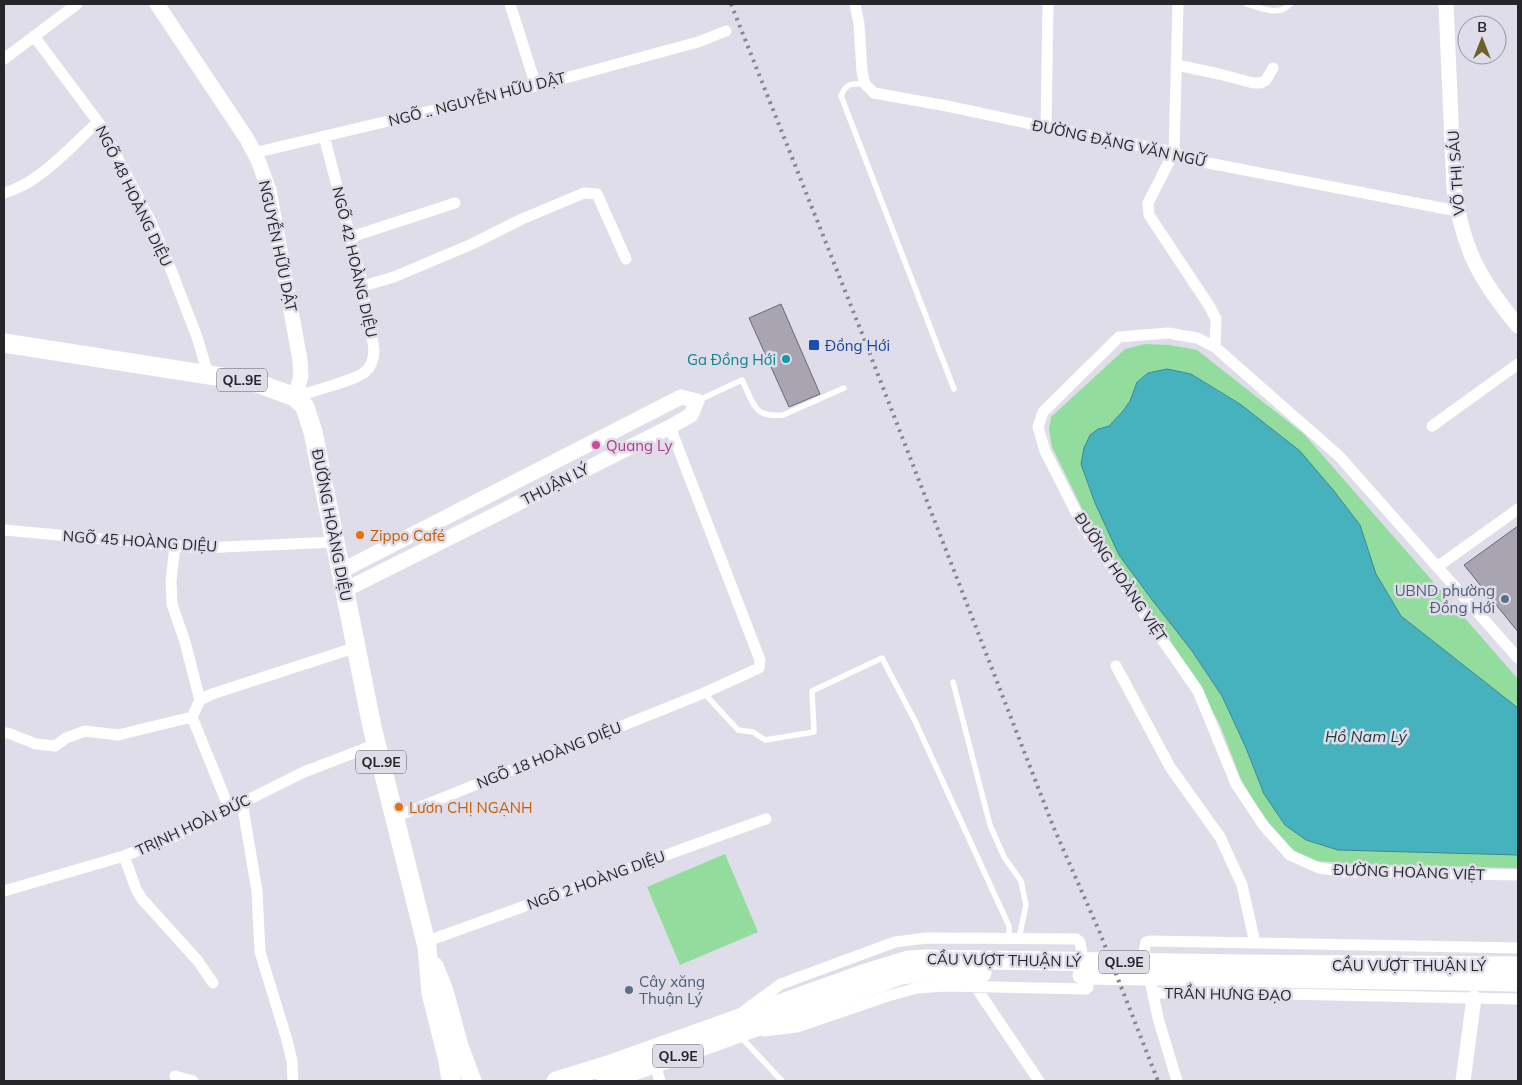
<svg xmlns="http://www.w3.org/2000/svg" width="1522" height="1085" font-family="Mulish,sans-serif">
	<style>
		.green { fill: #92dc9d }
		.water { fill: #45b2be; stroke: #3c8892 }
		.building { fill: #a8a5b1; stroke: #6b6873 }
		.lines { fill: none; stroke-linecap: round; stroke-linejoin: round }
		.service { stroke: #fff; stroke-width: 5.5 }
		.minor { stroke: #fff; stroke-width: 11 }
		.tertiary { stroke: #fff; stroke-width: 15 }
		.primary { stroke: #fff; stroke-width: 19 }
		.rail { stroke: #87858e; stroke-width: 4; stroke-dasharray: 2.5 5; stroke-linecap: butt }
		.transit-dot { fill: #1a4fb4; stroke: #dfdde9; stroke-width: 2 }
		.culture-dot { fill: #0f9aa8; stroke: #dfdde9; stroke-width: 2 }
		.hotel-dot { fill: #d1479c; stroke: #dfdde9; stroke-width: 2 }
		.food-dot { fill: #e8710a; stroke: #dfdde9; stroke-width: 2 }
		.service-dot { fill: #5c6f8a; stroke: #dfdde9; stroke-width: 2 }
		.labels { text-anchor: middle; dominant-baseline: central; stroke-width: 5; stroke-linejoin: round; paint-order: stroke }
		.shield { fill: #dfdde9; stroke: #5e5c63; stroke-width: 1 }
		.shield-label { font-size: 14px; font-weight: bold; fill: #26252a }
		.street-label { font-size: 15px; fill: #26252a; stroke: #dfdde9 }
		.transit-label { font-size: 15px; fill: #164399; stroke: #dfdde9; text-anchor: start }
		.culture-label { font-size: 15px; fill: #0d838f; stroke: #dfdde9; text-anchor: end }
		.hotel-label { font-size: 15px; fill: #b23c85; stroke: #dfdde9; text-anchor: start }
		.food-label { font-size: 15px; fill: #c56008; stroke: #dfdde9; text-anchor: start }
		.service-label { font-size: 15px; fill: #4e5e75; stroke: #dfdde9; text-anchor: end }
		.water-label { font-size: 16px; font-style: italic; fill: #233c3f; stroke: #dfdde9 }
	</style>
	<rect width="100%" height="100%" fill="#dfdde9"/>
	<path class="green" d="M 1145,344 L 1170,345 L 1197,350 L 1304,434 L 1518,679 L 1518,708 L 1401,616 L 1376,574 L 1360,525 L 1334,491 L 1300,451 L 1240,404 L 1192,374 L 1167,369 L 1148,373 L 1137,381 L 1130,401 L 1123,411 L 1109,426 L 1098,429 L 1081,464 L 1095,503 L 1153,601 L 1192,651 L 1222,696 L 1246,748 L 1264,794 L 1338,850 L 1518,855 L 1518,868 L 1354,864 L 1317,861 L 1298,854 L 1287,844 L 1261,814 L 1241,779 L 1220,725 L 1193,676 L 1097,539 L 1052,447 L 1049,429 L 1051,417 L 1125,349 Z
		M 725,854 L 758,932 L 680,965 L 647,887 Z"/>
	<path class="water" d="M 1167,369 L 1191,374 L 1240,404 L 1300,451 L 1334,491 L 1360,525 L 1376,574 L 1401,616 L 1518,708 L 1518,855 L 1338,850 L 1306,840 L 1285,825 L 1264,794 L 1246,748 L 1222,696 L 1192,651 L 1153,601 L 1119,555 L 1095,503 L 1081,464 L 1084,448 L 1090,435 L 1098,429 L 1109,426 L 1123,411 L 1130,401 L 1137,382 L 1148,373 Z"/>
	<path class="building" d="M 781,304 L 820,394 L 789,407 L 749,318 Z
		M 1518,526 L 1518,632 L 1464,565 Z"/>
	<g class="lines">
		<path class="service" d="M 1247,4 C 1261,8 1279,17 1290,4
			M 865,84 C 852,83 846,83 841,96 L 954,389
			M 697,401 L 742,380 C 754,404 753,418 783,415 L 844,388
			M 953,682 L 990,825 L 1004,857 L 1021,881 L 1026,905 L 1019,938
			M 704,693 L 738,730 L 753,732 L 765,740 L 814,732 L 812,691 L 882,658 L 915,721 L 1009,926 L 1009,938
			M 740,1036 L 782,1081"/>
		<path class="minor" d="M 510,4 L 536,86
			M 855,4 L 859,24 L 862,72 L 865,84 L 874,93 L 947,106 L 1046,127 L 1174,152 L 1198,161 L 1457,211
			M 1178,4 L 1174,152 L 1148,203 L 1149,215 L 1210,307 L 1216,319 L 1215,347
			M 34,36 L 101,126 L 150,220 L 168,262 L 197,337 L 208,374
			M 4,59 L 77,4
			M 1177,65 L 1219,74 L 1253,83 L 1260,83 L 1266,80 L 1273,68
			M 1046,127 L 1048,4
			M 254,153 L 536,86 L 698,42 L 726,31
			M 4,193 C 39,184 71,146 98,122
			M 351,237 L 455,203
			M 363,286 L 394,277 L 472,244 L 522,219 L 584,193 L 597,194 L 626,259
			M 295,397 C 309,392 357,380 365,372 C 373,365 375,354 373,343 C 370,324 364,305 363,286 L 324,136
			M 1432,426 L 1518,364
			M 4,530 L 202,548 L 335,542
			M 175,546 L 171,581 L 172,604 L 185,642 L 200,700
			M 1437,567 L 1518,509
			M 1518,658 L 1339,456 L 1215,347 L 1197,338 L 1168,333 L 1119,337 L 1043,412 L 1038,427 L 1045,451 L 1082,524 L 1198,691 L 1236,784 L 1264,826 L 1290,855 L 1319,868 L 1347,872 L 1518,875
			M 1116,666 L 1170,767 L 1220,837 L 1242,885 L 1255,943
			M 192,717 L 229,808
			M 4,733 L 8,733 L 36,744 L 55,746 L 66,738 L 85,731 L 118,735 L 192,717 L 200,700 L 212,694 L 357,647
			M 242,802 L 257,891 L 260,952 L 287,1040 L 292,1061 L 293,1081
			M 395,817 L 704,693 L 759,668 L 760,660 L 670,427
			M 124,856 L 136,889 L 142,899 L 198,961 L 213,983
			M 4,891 L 124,856 L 173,837 L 304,772 L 377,744
			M 425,942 L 766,819
			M 975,986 L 1039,1081
			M 1153,993 L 1230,993 L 1518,999
			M 744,1011 L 781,984 L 895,942 L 926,938 L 1076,939 L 1080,942 L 1088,987 L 1086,989 L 945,986 L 917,988 L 888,996 L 797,1027 L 764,1031
			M 655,1065 L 660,1081
			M 175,1076 L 193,1081
			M 1177,1081 L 1158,1018 L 1144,952 L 1146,942 L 1150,941 L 1518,948"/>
		<path class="tertiary" d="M 157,4 L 247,139 L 258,160 L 269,190 L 300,360 L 301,376 L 295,397
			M 1446,4 L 1454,189 C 1463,250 1480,280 1518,326
			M 341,571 L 681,397 L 697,401 L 691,415 L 670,427 L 345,590
			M 1463,1081 L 1474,998"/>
		<path class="primary" d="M 4,343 L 254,382 L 295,397 L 305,407 L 313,432 L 372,727 L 427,947 L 431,993 L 448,1061 L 451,1081
			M 434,966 L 444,991 L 459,1046 L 472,1081
			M 1082,975 L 1518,982
			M 556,1081 L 611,1064 L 869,972 L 908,960 L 927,959 L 1242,964 L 1518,966
			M 606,1081 L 901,975 L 929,972 L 982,973"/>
		<path class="rail" d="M 731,4 L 861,331 L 1053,826 L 1100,933 L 1158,1081"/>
	</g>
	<rect class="transit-dot" x="808" y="339" width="12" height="12" rx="2.5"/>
	<circle class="culture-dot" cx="786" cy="359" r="5"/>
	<circle class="hotel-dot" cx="596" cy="445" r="5"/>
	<g class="food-dot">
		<circle cx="360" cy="535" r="5"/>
		<circle cx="399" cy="807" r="5"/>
	</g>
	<g class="service-dot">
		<circle cx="1505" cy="599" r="5"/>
		<circle cx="629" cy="990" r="5"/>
	</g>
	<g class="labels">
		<g class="shield">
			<rect x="217" y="368.5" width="50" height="23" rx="4"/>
			<rect x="356" y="750.5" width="50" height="23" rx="4"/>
			<rect x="1099" y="950.5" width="50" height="23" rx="4"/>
			<rect x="653" y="1044.5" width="50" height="23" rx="4"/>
		</g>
		<g class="shield-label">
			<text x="242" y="380">QL.9E</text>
			<text x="381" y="762">QL.9E</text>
			<text x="1124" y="962">QL.9E</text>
			<text x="678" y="1056">QL.9E</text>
		</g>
		<g class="street-label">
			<text transform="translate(477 99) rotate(-14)">NGÕ .. NGUYỄN HỮU DẬT</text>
			<text transform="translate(1119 143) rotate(12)">ĐƯỜNG ĐẶNG VĂN NGỮ</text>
			<text transform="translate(1456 173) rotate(-94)">VÕ THỊ SÁU</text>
			<text transform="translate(134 196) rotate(64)">NGÕ 48 HOÀNG DIỆU</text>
			<text transform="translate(278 246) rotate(78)">NGUYỄN HỮU DẬT</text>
			<text transform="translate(355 262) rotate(77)">NGÕ 42 HOÀNG DIỆU</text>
			<text transform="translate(555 484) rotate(-27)">THUẬN LÝ</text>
			<text transform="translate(332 525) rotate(79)">ĐƯỜNG HOÀNG DIỆU</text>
			<text transform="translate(140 541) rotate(4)">NGÕ 45 HOÀNG DIỆU</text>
			<text transform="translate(1121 577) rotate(56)">ĐƯỜNG HOÀNG VIỆT</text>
			<text transform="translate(549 755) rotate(-22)">NGÕ 18 HOÀNG DIỆU</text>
			<text transform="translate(193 825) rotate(-25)">TRỊNH HOÀI ĐỨC</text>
			<text transform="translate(1409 872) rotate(2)">ĐƯỜNG HOÀNG VIỆT</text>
			<text transform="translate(596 880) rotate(-20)">NGÕ 2 HOÀNG DIỆU</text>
			<text transform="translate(1004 960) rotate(1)">CẦU VƯỢT THUẬN LÝ</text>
			<text x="1409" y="965">CẦU VƯỢT THUẬN LÝ</text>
			<text transform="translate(1228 994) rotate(1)">TRẦN HƯNG ĐẠO</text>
		</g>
		<g class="transit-label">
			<text x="825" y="345">Đồng Hới</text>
		</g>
		<g class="culture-label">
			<text x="776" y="359">Ga Đồng Hới</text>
		</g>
		<g class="hotel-label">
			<text x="606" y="445">Quang Ly</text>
		</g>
		<g class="food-label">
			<text x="370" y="535">Zippo Café</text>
			<text x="409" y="807">Lươn CHỊ NGẠNH</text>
		</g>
		<g class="service-label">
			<text x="1495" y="590">UBND phường<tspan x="1495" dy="17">Đồng Hới</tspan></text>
			<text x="639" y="981" text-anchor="start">Cây xăng<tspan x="639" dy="17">Thuận Lý</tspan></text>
		</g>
		<g class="water-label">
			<text x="1366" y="736">Hồ Nam Lý</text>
		</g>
	</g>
	<rect width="1522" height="1085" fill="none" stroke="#26252a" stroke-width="10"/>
	<g transform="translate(1482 40)"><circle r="24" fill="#dfdde9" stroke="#95939d"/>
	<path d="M0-4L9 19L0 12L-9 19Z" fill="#6a612d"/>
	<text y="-8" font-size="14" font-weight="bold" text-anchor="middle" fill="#26252a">B</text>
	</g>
</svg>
